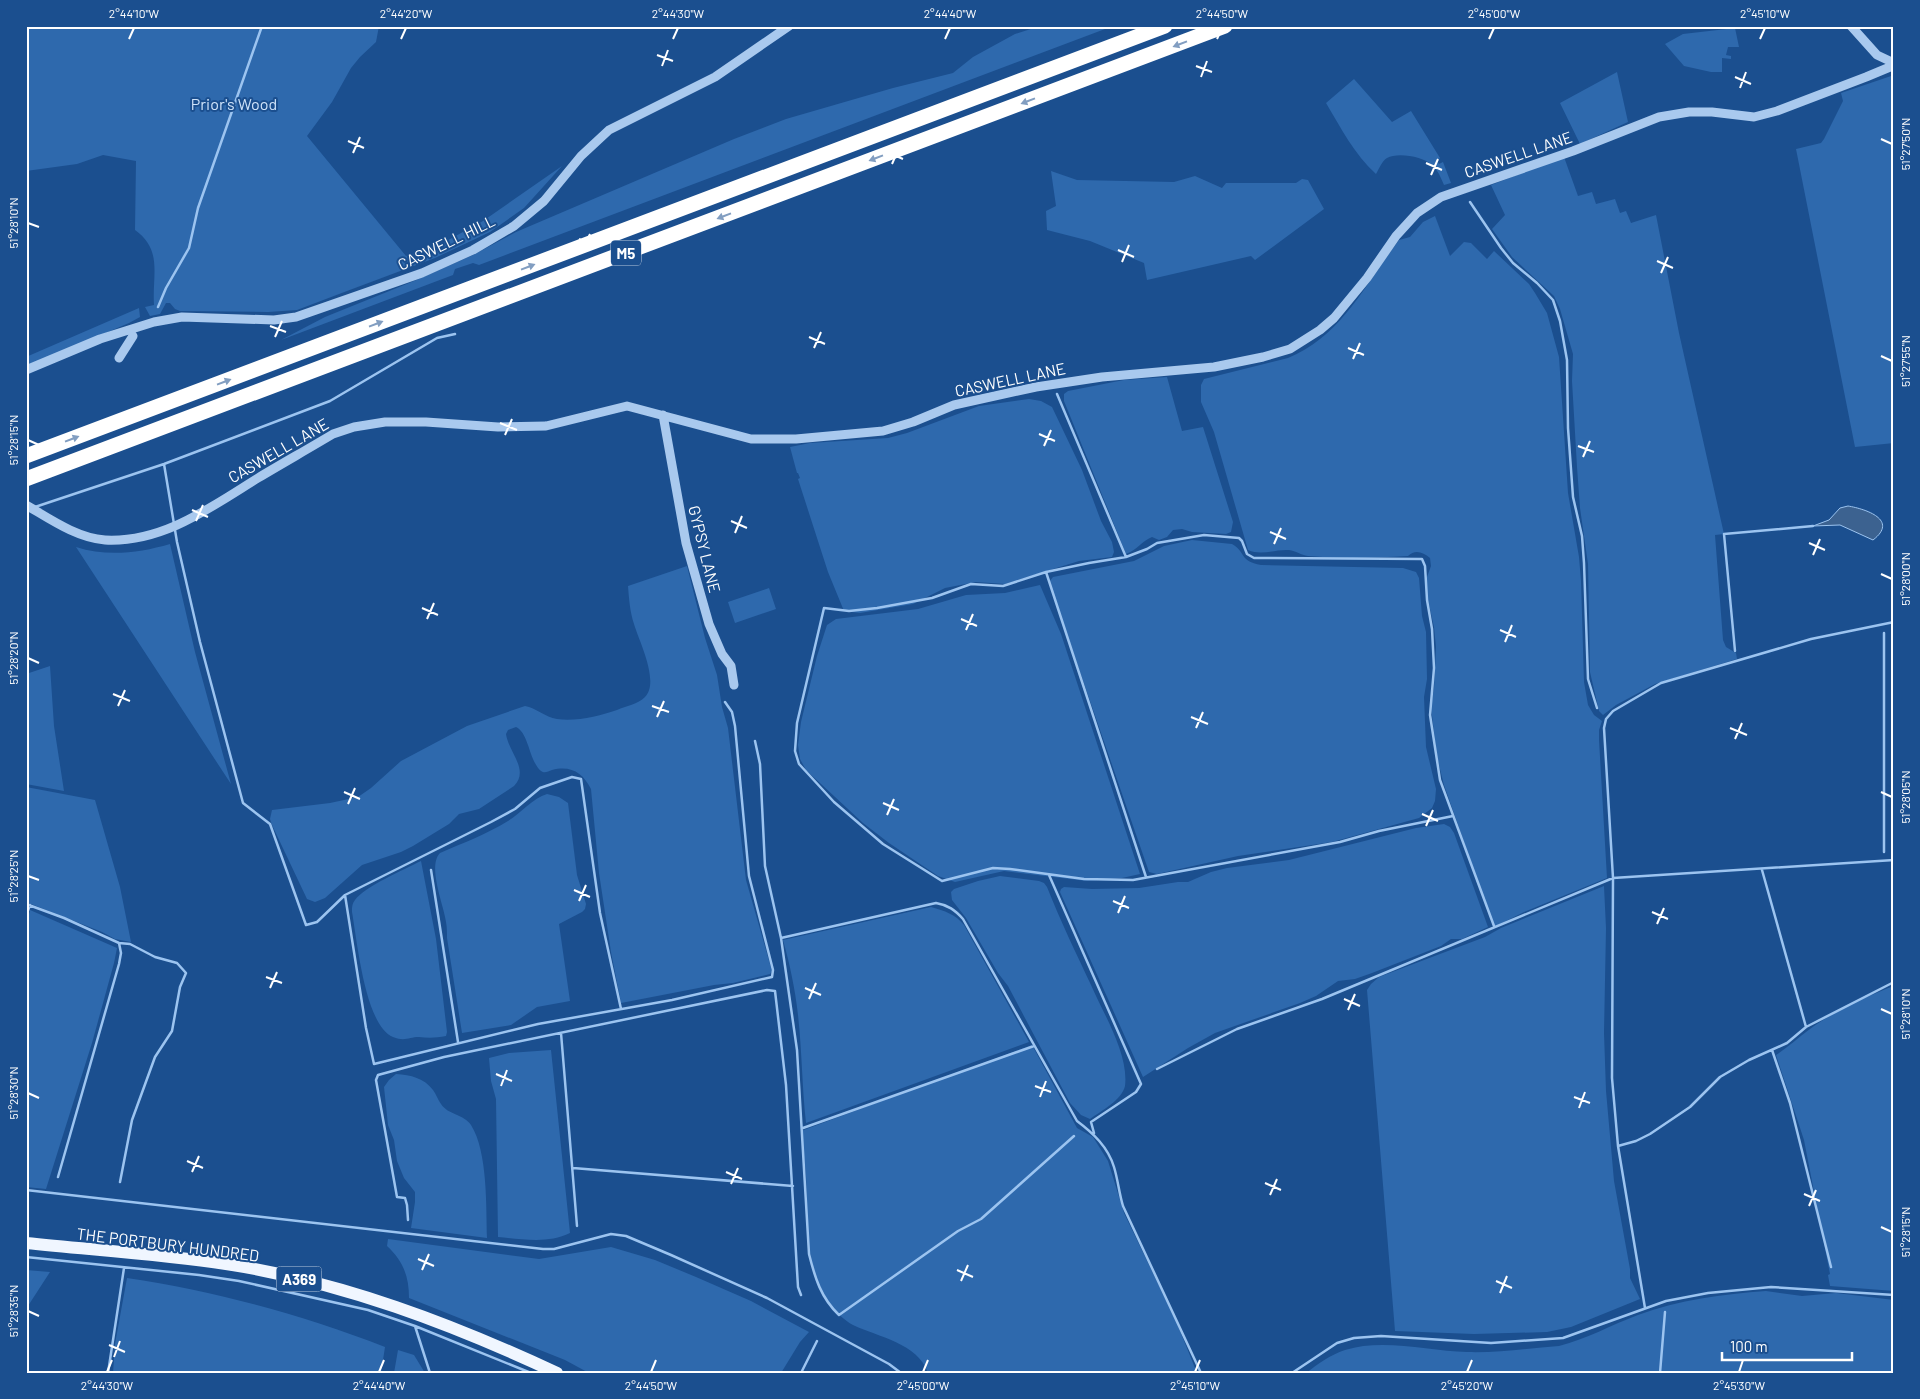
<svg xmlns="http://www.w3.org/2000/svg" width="1920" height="1399" font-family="Barlow,sans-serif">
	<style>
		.green { fill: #2e69ad }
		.water { fill: #3c6290; stroke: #9cc4f0 }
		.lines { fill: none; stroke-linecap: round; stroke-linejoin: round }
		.stream { stroke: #9cc4f0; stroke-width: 2.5 }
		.minor { stroke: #a9c9ee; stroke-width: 9 }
		.major { stroke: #f0f6ff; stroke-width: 12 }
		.highway { stroke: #fff; stroke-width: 15 }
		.oneway { fill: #829ec1 }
		.ticks { fill: none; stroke: #fff; stroke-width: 2 }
		.labels { text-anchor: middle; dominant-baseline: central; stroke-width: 4; stroke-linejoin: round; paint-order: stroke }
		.shield { fill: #1b4f8f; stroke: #bbcadd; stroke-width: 1 }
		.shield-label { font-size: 15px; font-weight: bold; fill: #fff }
		.park-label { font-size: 16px; fill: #cfe3fa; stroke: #1b4f8f }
		.street-label { font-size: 16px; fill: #fff; stroke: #1b4f8f }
		.neatline { fill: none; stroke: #fff; stroke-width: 2 }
		.ticks-label { font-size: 12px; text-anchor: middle; fill: #fff }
	</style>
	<rect width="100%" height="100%" fill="#1b4f8f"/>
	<path class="green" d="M 26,26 L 379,26 L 376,42 L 360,57 L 351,68 L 332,102 L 307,136 L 406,256 L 441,244 L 483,221 L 562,166 L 524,208 L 490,232 L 435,258 L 347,291 L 297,310 L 268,312 L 180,311 L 175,309 L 170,303 L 166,303 L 160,314 L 150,316 L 145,307 L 154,305 C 152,275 163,250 135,230 L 136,161 L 103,155 L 77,164 L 26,171 Z
		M 1040,26 L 1113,26 L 479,265 L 473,263 L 455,269 L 453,275 L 281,340 L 325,317 L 414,281 L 473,255 L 516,232 L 734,139 L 786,119 L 893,88 L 953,73 L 973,57 L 1015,34 Z
		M 1735,28 L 1739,47 L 1728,47 L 1726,55 L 1731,56 L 1731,59 L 1722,58 L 1722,72 L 1711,72 L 1684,66 L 1665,44 L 1683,34 Z
		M 1617,72 L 1628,122 L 1580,144 L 1560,103 Z
		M 1894,75 L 1894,443 L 1855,447 L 1796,149 L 1821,143 L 1824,139 L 1843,101 L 1841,93 Z
		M 1354,79 L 1392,122 L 1411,111 L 1440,158 L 1437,161 L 1439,164 L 1443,162 L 1451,183 L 1444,185 C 1441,178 1438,170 1432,165 C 1424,157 1398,152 1387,158 C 1382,161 1379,169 1376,174 C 1354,154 1341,128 1326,103 Z
		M 1564,157 L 1578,196 L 1592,192 L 1596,204 L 1615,199 L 1620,213 L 1626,211 L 1631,223 L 1656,215 L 1679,333 L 1724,534 L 1715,535 L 1723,640 L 1726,647 L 1736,653 L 1737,659 L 1655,684 L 1616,705 L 1603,715 L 1599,711 L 1590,672 L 1588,564 L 1580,508 L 1577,467 L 1572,381 L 1573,354 L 1560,309 L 1554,296 L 1512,257 L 1492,229 L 1505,215 L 1491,185 Z
		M 1051,171 L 1077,180 L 1174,182 L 1195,176 L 1222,188 L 1226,183 L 1296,183 L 1302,179 L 1308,180 L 1324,209 L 1255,260 L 1251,256 L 1147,280 L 1144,263 L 1090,241 L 1047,230 L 1046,211 L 1056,206 Z
		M 1435,216 L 1450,256 L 1464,242 L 1471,243 L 1487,259 L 1494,251 L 1529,284 L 1535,293 L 1547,313 L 1559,357 L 1568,493 L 1579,557 L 1581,581 L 1584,682 L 1588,705 L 1594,715 L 1602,721 L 1599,730 L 1599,740 L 1607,878 L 1524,912 L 1494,927 L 1444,785 L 1437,757 L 1431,707 L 1434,688 L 1436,647 L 1434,627 L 1426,591 L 1427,577 L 1431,566 L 1430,558 C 1423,552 1415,549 1408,556 C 1375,558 1340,559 1308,556 C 1301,555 1296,551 1289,550 C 1275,549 1262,556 1248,550 L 1214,432 L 1201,402 L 1201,385 L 1204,379 L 1288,358 C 1342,336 1366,283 1399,240 L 1410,237 L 1423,222 Z
		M 139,308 L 140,317 L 129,323 L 26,367 L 26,357 Z
		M 1167,377 L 1182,431 L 1203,427 L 1233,522 L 1231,532 L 1226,534 L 1192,532 L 1182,529 L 1173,530 L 1167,537 L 1159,540 L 1152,537 C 1142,541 1137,550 1126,554 L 1064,401 L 1064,394 L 1068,391 L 1124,380 Z
		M 1029,399 L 1041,401 L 1052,407 L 1082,470 L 1101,521 L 1112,542 L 1114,552 L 1112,557 L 1079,561 L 1005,584 L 976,582 L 945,588 L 913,604 L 860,613 L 844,611 L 828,572 L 798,479 L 800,478 L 798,473 L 797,473 L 790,447 L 810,443 L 888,438 L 907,433 L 979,406 Z
		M 1192,540 L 1232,544 C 1246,552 1239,561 1261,565 L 1403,568 L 1416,572 L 1419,578 L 1422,616 L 1426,632 L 1427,679 L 1424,697 L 1426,747 L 1436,789 L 1435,801 L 1432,808 L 1419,818 L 1332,842 L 1238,856 L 1157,874 L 1149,872 L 1049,582 L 1053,577 L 1134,561 L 1164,546 Z
		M 170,544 L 195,652 L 231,784 L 76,547 C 107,557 139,553 170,544 Z
		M 687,566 L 705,638 L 717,675 L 722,707 L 728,728 L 746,880 L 772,971 L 770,974 L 733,983 L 714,985 L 621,1003 L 611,952 L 599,873 L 591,789 C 583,773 571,765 552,770 C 548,771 545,774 541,771 C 529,761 529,733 516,727 L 508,730 L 506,734 C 508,751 530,770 514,786 L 479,809 L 459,814 L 449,824 L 413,846 L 401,852 L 362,865 L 325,898 L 315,902 L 307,899 L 272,825 L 270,819 L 272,810 L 330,803 L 358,797 L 371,788 L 401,761 L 467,726 L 525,706 C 536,708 545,717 557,719 C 575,722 600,716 617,710 C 626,706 638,704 645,697 C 660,682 639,641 634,624 C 630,612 629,599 628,586 Z
		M 1040,585 L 1061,634 L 1140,874 L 1122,878 L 1087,881 L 1004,871 L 955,882 L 938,876 L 889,843 L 863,823 L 806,770 L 800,759 L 798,745 L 801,722 L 817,656 L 827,625 L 836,619 L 918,609 L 966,595 L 1005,593 Z
		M 769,588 L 776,609 L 735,623 L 728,602 Z
		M 50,666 L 54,726 L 64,791 L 26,784 L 26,674 Z
		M 26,787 L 95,800 L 120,887 L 131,942 L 115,939 L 102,932 L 26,902 Z
		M 547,794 L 559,797 L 568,803 L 577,875 L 586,904 L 585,909 L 582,912 L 559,924 L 570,1001 L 537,1007 L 511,1025 L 462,1033 L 447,938 C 447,933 447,927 446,922 C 444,906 427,866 440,853 C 463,843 487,834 508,821 C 521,813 533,798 547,794 Z
		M 1444,824 L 1450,827 L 1454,833 L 1488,927 L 1462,939 L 1451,939 L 1441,946 L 1372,973 L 1355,979 L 1338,981 L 1316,996 L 1300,1003 L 1215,1033 L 1188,1048 L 1143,1077 L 1060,892 L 1061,889 L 1064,887 L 1092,889 L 1139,888 L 1178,882 L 1188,882 L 1211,872 L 1227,868 L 1289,860 L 1416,828 Z
		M 421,861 L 436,939 L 447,1032 L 446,1036 C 436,1038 428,1038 419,1037 C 409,1037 405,1042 393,1037 C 365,1026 357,940 352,912 C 352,907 352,904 355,900 C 364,887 405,869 421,861 Z
		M 1000,876 L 1039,881 L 1044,883 L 1047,887 C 1060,920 1076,953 1091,985 C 1103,1013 1129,1054 1125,1086 C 1122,1100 1101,1111 1090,1119 L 1081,1115 L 1070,1103 L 1008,986 L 998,973 L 966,918 L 952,900 L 951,892 L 954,889 L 978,881 Z
		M 1604,886 L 1606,928 L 1604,1033 L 1606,1091 L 1614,1181 L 1630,1269 L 1630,1278 L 1640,1299 L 1571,1327 L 1547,1332 L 1474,1334 L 1395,1331 L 1367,990 L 1371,984 L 1379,977 L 1485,937 L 1501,928 Z
		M 931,907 C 945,911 955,914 964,925 L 1029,1042 L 806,1123 C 802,1087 802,1051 798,1015 C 795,989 790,965 783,940 Z
		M 30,910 L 117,948 L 114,963 L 92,1043 L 46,1189 L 26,1187 L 26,925 Z
		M 1894,986 L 1894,1291 L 1830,1286 L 1828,1275 L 1830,1274 L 1804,1140 L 1776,1055 C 1788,1047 1798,1038 1810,1029 C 1831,1013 1869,995 1894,986 Z
		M 1032,1045 L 1077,1128 L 1093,1137 L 1108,1161 L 1124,1213 L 1176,1321 L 1197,1373 L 928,1373 C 918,1343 878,1337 853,1325 C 845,1321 833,1310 828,1302 C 803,1266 808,1218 806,1176 C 805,1161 802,1146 801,1131 Z
		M 551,1050 L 570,1233 C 548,1244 522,1239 498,1237 L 496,1099 L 491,1081 L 489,1058 L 509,1053 Z
		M 396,1074 C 411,1075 424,1078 433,1090 C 436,1094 438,1100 441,1104 C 448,1115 464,1114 471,1125 C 488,1152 486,1207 487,1238 L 411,1228 L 415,1202 L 415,1192 L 404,1178 L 397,1161 L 394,1140 L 388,1125 L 384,1087 L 389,1080 Z
		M 388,1239 L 539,1259 L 611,1247 L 655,1260 L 696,1277 L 751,1301 L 809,1332 L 800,1342 L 781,1373 L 589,1373 L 565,1360 L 409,1298 C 409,1276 403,1261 387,1246 Z
		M 26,1270 L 50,1272 L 26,1309 Z
		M 127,1278 C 215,1291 302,1315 385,1347 L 381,1373 L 113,1373 L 115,1344 Z
		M 1766,1291 L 1802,1296 L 1836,1293 L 1894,1300 L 1894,1373 L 1306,1373 C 1318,1364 1330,1355 1345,1350 C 1383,1338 1429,1351 1467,1352 C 1498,1353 1529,1348 1559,1346 C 1587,1339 1611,1325 1638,1315 C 1679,1300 1723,1294 1766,1291 Z
		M 398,1350 L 414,1355 L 425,1373 L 394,1373 Z"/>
	<path class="water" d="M 1848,506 C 1866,509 1899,520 1873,540 L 1840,525 L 1813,526 L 1829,520 L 1840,508 Z"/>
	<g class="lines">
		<path class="stream" d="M 1470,202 L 1501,248 L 1513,263 L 1537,283 L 1553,300 L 1560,321 L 1567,360 L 1568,428 L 1573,497 L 1582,536 L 1584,563 L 1588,679 L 1597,708
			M 158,307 L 166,288 L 189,248 L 198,208 L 262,26
			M 1057,394 L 1126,557
			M 164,464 L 177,542 L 200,642 L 243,803 L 270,824 L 306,925 L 317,922 L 345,895 L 366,1028 L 374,1064 L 538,1024 L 672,1000 L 772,977 L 773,970 L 749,876 L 735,726 L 732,712 L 725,702
			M 35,507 L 164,464 L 330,401 L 437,338 L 455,334
			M 1046,572 L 1146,877
			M 1735,651 L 1724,534 L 1813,526
			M 755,741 L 760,764 L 765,866 L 781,938 L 797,1050 L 809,1254 C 815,1278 821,1298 839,1315 L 958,1231 L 981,1219 L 1074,1136
			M 1453,816 L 1379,831 L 1340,842 L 1133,880 L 1084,879 L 1010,869 L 993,868 L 942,881 L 883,844 L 834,802 L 799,764 L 795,751 L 797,723 L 824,608 L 849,611 L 877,608 L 932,598 L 971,584 L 1003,586 L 1046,572 L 1089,563 L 1126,557 L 1147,549 L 1157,543 L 1204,535 L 1239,538 L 1242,541 L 1247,554 L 1254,558 L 1422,559 L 1425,566 L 1427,600 L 1432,629 L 1434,668 L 1430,715 L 1440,780 L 1494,926
			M 1884,852 L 1884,633
			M 431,870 L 458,1042
			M 1762,870 L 1806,1027
			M 1049,875 L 1141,1084 L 1136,1092 L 1091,1122 L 1094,1133
			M 345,895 L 491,822 L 515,809 L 540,788 L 572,777 L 581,779 L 600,913 L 621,1009
			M 26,904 L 64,918 L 119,943 L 130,944 L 155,957 L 177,963 L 186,973 L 180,987 L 172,1031 L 155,1057 L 132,1120 L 120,1182
			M 26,916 L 30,905
			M 781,938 L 936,903 C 948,905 955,910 963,919 L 1077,1121 C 1093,1133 1108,1147 1114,1167 C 1118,1180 1119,1193 1123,1206 L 1201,1373
			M 561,1033 L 577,1226
			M 1772,1050 L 1790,1103 L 1831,1267
			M 1157,1069 L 1237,1029 L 1322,999 L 1613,878 L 1604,728 L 1606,719 L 1613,711 L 1661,683 L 1811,639 L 1894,622
			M 803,1128 L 1034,1046
			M 1618,1146 L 1636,1141 L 1650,1134 L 1690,1107 L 1720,1077 L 1749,1060 L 1787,1043 L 1806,1027 L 1894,982
			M 573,1168 L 793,1186
			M 58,1177 L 119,964 L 121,953 L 119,943
			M 26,1190 L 543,1249 L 554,1249 L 611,1234 L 626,1236 L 671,1255 L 767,1298 L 889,1364 L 901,1373
			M 408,1220 L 407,1205 L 405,1198 L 397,1197 L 376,1080 L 378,1075 L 444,1057 L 767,990 L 775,991 L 786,1085 L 798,1287 L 801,1295
			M 26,1257 L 199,1275 L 239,1281 L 368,1310 L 415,1326 L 531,1373
			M 1645,1308 L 1618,1146 L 1612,1078 L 1613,878 L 1894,860
			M 415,1326 L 430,1373
			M 108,1373 L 124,1268
			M 801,1373 L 817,1341
			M 1292,1373 L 1337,1343 L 1354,1338 L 1381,1336 L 1491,1343 L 1563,1338 L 1666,1301 L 1708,1293 L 1771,1287 L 1894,1295
			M 1660,1373 L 1665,1312"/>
		<path class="minor" d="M 1851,26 L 1877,55 L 1894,63
			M 119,358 L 133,336
			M 26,370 L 100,339 L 154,322 L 182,317 L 274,320 L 296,317 L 422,273 L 473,250 L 514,226 L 544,201 L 581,156 L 609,130 L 715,77 L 789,26
			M 663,415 L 686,543 L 709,624 L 722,654 L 731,666 L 734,685
			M 26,505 C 50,519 77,538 105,540 C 163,543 211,507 258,478 C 283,463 308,449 333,434 L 354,427 L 385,422 L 426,422 L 498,427 L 546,426 L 627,406 L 751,439 L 796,439 L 883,431 L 913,422 L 954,405 L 1036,387 L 1102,377 L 1214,367 L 1263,357 L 1290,349 L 1320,330 L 1334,318 L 1367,278 L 1396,236 L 1417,213 L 1441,197 L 1573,151 L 1659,117 L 1689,112 L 1712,112 L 1754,117 L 1777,111 L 1866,77 L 1890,67 L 1892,62"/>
		<path class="major" d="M 26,1243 C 93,1250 160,1254 226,1264 C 342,1282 452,1324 557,1373"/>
		<path class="highway" d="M 26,456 L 1165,26
			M 26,479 L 1225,26"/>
	</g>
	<defs><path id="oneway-solid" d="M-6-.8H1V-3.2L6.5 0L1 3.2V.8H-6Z" transform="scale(1.25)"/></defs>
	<g class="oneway">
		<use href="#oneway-solid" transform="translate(1180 44) rotate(159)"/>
		<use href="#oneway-solid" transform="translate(1028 101) rotate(159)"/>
		<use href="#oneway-solid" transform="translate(876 158) rotate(159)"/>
		<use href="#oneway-solid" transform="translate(724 216) rotate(159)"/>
		<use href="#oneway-solid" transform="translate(528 267) rotate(-21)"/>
		<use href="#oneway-solid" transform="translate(376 324) rotate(-21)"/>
		<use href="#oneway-solid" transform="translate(224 382) rotate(-21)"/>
		<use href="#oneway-solid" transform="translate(72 439) rotate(-21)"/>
	</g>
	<path class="ticks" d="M 129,39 L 134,28M 401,39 L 406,28M 673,39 L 678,28M 945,39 L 950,28M 1217,39 L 1222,28M 1489,39 L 1494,28M 1760,39 L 1765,28M 657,55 L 673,61M 662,66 L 668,50M 1196,66 L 1212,72M 1201,77 L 1207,61M 1735,77 L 1751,84M 1740,88 L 1746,72M 1881,139 L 1892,144M 348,141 L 364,148M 887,152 L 903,159M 353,153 L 360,137M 1426,163 L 1442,170M 892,164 L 899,148M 1431,175 L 1438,159M 28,223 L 39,227M 579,239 L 595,246M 583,250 L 590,234M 1118,250 L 1134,257M 1657,261 L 1673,268M 1122,262 L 1129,245M 1661,273 L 1668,257M 270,326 L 286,332M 275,337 L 282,321M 809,337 L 825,344M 814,348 L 821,332M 1348,348 L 1364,355M 1881,356 L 1892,361M 1353,359 L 1360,343M 500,423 L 517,430M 1039,434 L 1055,441M 505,435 L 512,419M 28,440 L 39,445M 1044,446 L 1051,430M 1578,446 L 1594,452M 1583,457 L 1590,441M 192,510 L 208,517M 196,521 L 203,505M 731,521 L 747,528M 1270,532 L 1286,539M 735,533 L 742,516M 1809,543 L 1825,550M 1274,544 L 1281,528M 1813,555 L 1820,539M 1881,574 L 1892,579M 422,608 L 438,615M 427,619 L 434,603M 961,619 L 977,626M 966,630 L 973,614M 1500,630 L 1516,637M 1505,642 L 1512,625M 28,658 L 39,663M 113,694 L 130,701M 118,706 L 125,690M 652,706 L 669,712M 657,717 L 664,701M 1191,717 L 1208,724M 1196,728 L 1203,712M 1730,728 L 1747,735M 1735,739 L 1742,723M 344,792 L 360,799M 1881,792 L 1892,797M 883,803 L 899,810M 348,804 L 355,788M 1422,814 L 1438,821M 887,815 L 894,799M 1426,826 L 1433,810M 28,876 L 39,880M 574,890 L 590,897M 579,901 L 586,885M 1113,901 L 1129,908M 1652,912 L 1668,919M 1118,913 L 1125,896M 1657,924 L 1664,908M 266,977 L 282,983M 270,988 L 277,972M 805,988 L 821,995M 809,999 L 816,983M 1344,999 L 1360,1006M 1881,1009 L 1892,1014M 1348,1010 L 1355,994M 496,1074 L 512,1081M 501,1086 L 507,1070M 1035,1086 L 1051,1092M 28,1093 L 39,1098M 1040,1097 L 1046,1081M 1574,1097 L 1590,1103M 1579,1108 L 1585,1092M 187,1161 L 203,1168M 192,1172 L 199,1156M 726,1172 L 742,1179M 1265,1183 L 1281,1190M 731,1184 L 738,1168M 1804,1194 L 1820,1201M 1270,1195 L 1277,1179M 1809,1206 L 1816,1190M 1881,1227 L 1892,1232M 418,1259 L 434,1266M 422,1270 L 429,1254M 957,1270 L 973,1277M 961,1281 L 968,1265M 1496,1281 L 1512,1288M 1500,1293 L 1507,1276M 28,1311 L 39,1316M 109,1345 L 125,1352M 114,1357 L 120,1341M 107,1372 L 112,1360M 379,1372 L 384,1360M 651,1372 L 656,1360M 923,1372 L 928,1360M 1195,1372 L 1200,1360M 1467,1372 L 1472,1360M 1739,1372 L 1743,1360"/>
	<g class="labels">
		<g class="shield">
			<rect x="611" y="240.5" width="30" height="25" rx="4"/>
			<rect x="276.5" y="1266.5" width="45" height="25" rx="4"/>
		</g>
		<g class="shield-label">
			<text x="626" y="253">M5</text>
			<text x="299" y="1279">A369</text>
		</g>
		<g class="park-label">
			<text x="234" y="103">Prior's Wood</text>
		</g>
		<g class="street-label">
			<text transform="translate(1518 154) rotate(-19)">CASWELL LANE</text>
			<text transform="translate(446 242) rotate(-26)">CASWELL HILL</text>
			<text transform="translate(1010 379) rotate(-12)">CASWELL LANE</text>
			<text transform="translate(278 450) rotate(-30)">CASWELL LANE</text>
			<text transform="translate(705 549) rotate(76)">GYPSY LANE</text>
			<text transform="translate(168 1244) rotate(7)">THE PORTBURY HUNDRED</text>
		</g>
	</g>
	<rect width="1920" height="1399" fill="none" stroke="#1b4f8f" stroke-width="55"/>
	<path d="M1722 1352v8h130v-8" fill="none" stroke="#ffffff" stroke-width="2.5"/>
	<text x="1730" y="1352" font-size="15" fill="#ffffff" stroke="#1b4f8f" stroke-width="4" paint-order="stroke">100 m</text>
	<rect x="28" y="28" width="1864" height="1344" class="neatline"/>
	<g class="ticks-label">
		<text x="134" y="18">2°44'10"W</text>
		<text x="406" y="18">2°44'20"W</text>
		<text x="678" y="18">2°44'30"W</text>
		<text x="950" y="18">2°44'40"W</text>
		<text x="1222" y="18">2°44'50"W</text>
		<text x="1494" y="18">2°45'00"W</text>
		<text x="1765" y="18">2°45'10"W</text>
		<text transform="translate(1906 144) rotate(-90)" y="4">51°27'50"N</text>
		<text transform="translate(14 223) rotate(-90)" y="4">51°28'10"N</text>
		<text transform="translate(1906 361) rotate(-90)" y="4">51°27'55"N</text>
		<text transform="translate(14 440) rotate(-90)" y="4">51°28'15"N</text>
		<text transform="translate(1906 579) rotate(-90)" y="4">51°28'00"N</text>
		<text transform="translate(14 658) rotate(-90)" y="4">51°28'20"N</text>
		<text transform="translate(1906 797) rotate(-90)" y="4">51°28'05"N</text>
		<text transform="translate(14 876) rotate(-90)" y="4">51°28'25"N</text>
		<text transform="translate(1906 1014) rotate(-90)" y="4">51°28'10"N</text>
		<text transform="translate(14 1093) rotate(-90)" y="4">51°28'30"N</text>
		<text transform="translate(1906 1232) rotate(-90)" y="4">51°28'15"N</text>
		<text transform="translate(14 1311) rotate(-90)" y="4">51°28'35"N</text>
		<text x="107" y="1390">2°44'30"W</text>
		<text x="379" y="1390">2°44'40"W</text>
		<text x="651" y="1390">2°44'50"W</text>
		<text x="923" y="1390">2°45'00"W</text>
		<text x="1195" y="1390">2°45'10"W</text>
		<text x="1467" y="1390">2°45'20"W</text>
		<text x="1739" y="1390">2°45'30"W</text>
	</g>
</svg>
